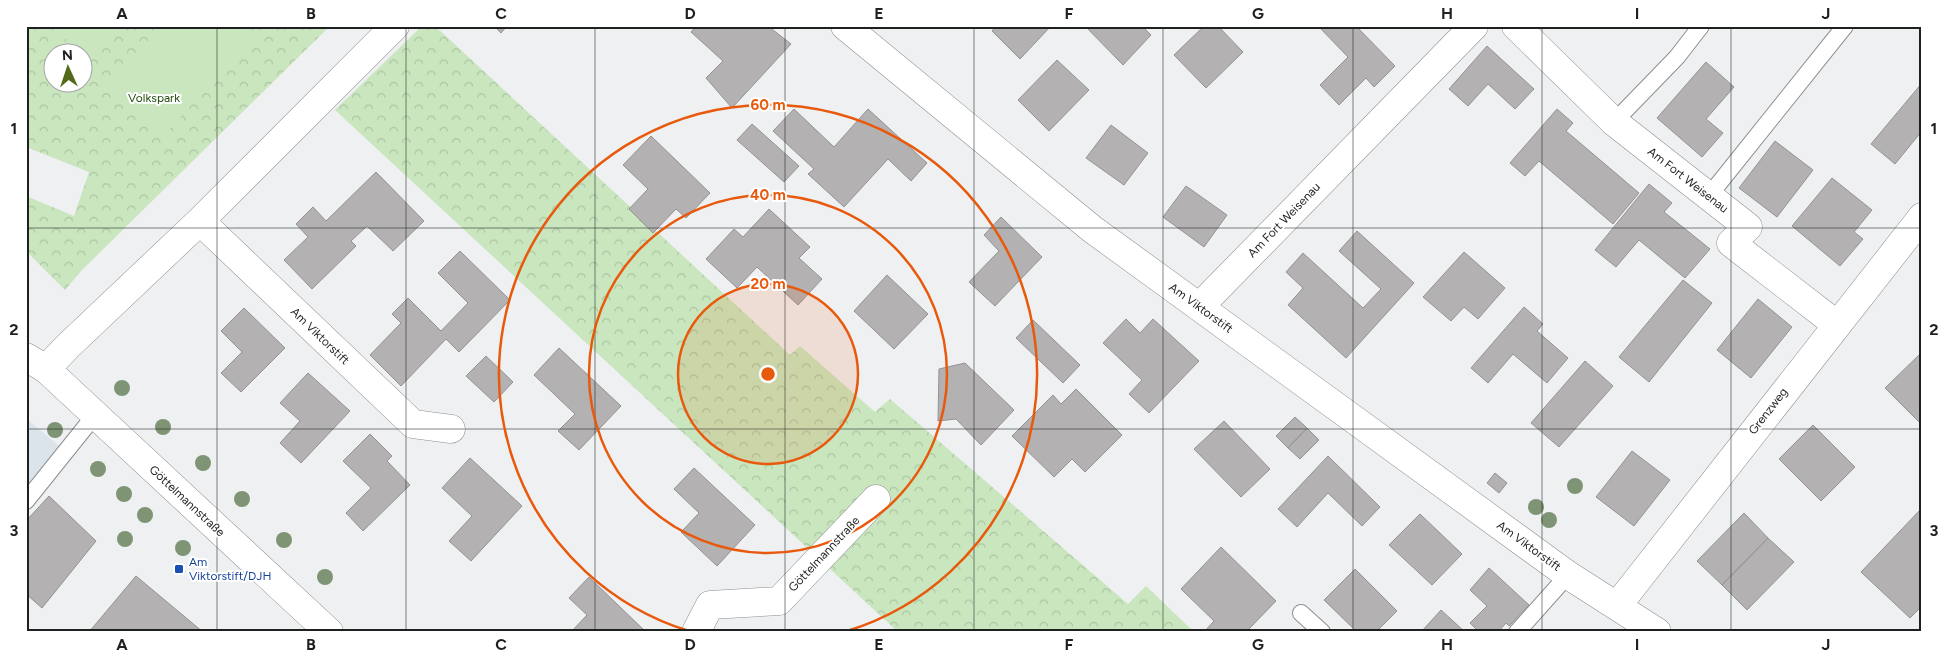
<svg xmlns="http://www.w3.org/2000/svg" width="1948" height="658" font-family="Figtree,sans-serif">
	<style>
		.built { fill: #dce4eb }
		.park { fill: url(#park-crowns); fill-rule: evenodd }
		.pitch { fill: #c9e6be }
		.building { fill: #b3b1b2; stroke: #949294 }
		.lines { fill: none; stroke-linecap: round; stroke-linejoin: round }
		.service-casing { stroke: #8d8e90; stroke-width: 18 }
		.minor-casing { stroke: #8d8e90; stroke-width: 29 }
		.tertiary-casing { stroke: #8d8e90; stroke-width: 29 }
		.service { stroke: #fff; stroke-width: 16 }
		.minor { stroke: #fff; stroke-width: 28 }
		.tertiary { stroke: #fff; stroke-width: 28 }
		.tree { fill: #7e9474 }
		.grid { fill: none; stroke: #1f2020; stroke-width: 1; stroke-opacity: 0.55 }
		.ring { fill: none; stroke: #e8590c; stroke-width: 2.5 }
		.transit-dot { fill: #1a4fb4; stroke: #fff; stroke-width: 2 }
		.labels { text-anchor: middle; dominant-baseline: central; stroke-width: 4; stroke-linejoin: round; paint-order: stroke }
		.park-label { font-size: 12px; fill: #22490c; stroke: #fff }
		.street-label { font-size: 12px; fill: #1f2020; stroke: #fff }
		.transit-label { font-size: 12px; fill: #164399; stroke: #fff; text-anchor: start }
		.centre { fill: #e8590c; stroke: #fff; stroke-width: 2.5 }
		.ring-label { font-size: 15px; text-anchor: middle; font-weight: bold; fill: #e8590c; stroke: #fff; stroke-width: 4; stroke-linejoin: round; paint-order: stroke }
		.neatline { fill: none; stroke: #1f2020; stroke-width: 2 }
		.grid-label { font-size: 16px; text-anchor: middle; font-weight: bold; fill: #1f2020 }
	</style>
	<defs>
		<pattern id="park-crowns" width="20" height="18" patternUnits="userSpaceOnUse" patternTransform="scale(1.25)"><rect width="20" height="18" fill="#c9e6be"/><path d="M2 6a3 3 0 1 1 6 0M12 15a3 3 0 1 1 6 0" fill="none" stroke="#acc5a3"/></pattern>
	</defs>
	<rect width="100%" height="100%" fill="#eef0f2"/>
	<path class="built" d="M 26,418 L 59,446 L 26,486 Z"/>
	<path class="park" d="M 26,26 L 330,26 L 81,271 L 65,290 L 26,251 L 26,196 L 74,216 L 89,172 L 26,147 ZM 52,52 L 82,52 L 82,82 L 52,82 Z
		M 422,26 L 435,26 L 790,355 L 800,346 L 875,412 L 890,399 L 1128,604 L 1146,586 L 1194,632 L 898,632 L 335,110 Z"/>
	<path class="pitch" d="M 51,26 L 117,26 L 87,59 Z
		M 161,26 L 234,26 L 250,41 L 163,136 L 107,85 Z"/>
	<path class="building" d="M 494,26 L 507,26 L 501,33 Z
		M 696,26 L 768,26 L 791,44 L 732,108 L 706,78 L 723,61 L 691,32 Z
		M 996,26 L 1051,26 L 1020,59 L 992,31 Z
		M 1085,26 L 1142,26 L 1151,35 L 1123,65 Z
		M 1204,26 L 1218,26 L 1243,52 L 1206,88 L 1174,55 Z
		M 1322,26 L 1356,26 L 1395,66 L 1374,87 L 1366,78 L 1339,105 L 1320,85 L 1348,57 L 1320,28 Z
		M 1487,46 L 1534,89 L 1515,109 L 1488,84 L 1468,106 L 1449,89 Z
		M 1057,60 L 1089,90 L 1049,131 L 1018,100 Z
		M 1706,62 L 1734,87 L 1706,119 L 1723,133 L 1702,157 L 1657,118 Z
		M 1922,83 L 1922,131 L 1895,164 L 1871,144 Z
		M 794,109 L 834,147 L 868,109 L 927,163 L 911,181 L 888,159 L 844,207 L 808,174 L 814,169 L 773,131 Z
		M 1557,109 L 1573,123 L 1566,131 L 1639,193 L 1613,224 L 1539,161 L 1525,176 L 1510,163 Z
		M 752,124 L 799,166 L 784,182 L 737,140 Z
		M 1111,125 L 1148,153 L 1124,185 L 1086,158 Z
		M 651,136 L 710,193 L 686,218 L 676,209 L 653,233 L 629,209 L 648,189 L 623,165 Z
		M 1775,141 L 1813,170 L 1777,217 L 1739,188 Z
		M 376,172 L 424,221 L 393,251 L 367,226 L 351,241 L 356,246 L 312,289 L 284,260 L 308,237 L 296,224 L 313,207 L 326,221 Z
		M 1832,178 L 1872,210 L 1854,232 L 1863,239 L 1840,266 L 1792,226 Z
		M 1649,184 L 1672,203 L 1664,212 L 1710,249 L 1685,278 L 1639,240 L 1616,267 L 1595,250 Z
		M 1186,186 L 1227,215 L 1204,247 L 1163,217 Z
		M 769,209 L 810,247 L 799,258 L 822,279 L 798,305 L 757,267 L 737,288 L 706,259 L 734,229 L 743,237 Z
		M 1001,217 L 1042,257 L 995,306 L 969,282 L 999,251 L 984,235 Z
		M 1357,231 L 1414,283 L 1346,358 L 1288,305 L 1303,288 L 1286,272 L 1303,253 L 1363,308 L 1381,289 L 1339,251 Z
		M 460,251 L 510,300 L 459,352 L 446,339 L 401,386 L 370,355 L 401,323 L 392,314 L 408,298 L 441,331 L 468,303 L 438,273 Z
		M 1464,252 L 1505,288 L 1478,319 L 1464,307 L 1451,321 L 1423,297 Z
		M 887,275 L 928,314 L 894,349 L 854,311 Z
		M 1683,280 L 1712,303 L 1649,382 L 1619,357 Z
		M 1758,299 L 1792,327 L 1751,378 L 1717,350 Z
		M 1524,307 L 1543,324 L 1537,331 L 1568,358 L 1547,383 L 1513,354 L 1488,383 L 1471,368 Z
		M 244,308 L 285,348 L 241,392 L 221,373 L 242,352 L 221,331 Z
		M 1126,319 L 1140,333 L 1153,319 L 1199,361 L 1149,413 L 1129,394 L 1142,380 L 1103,343 Z
		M 1033,320 L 1080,365 L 1063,383 L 1016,338 Z
		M 559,348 L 621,406 L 579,450 L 558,431 L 575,414 L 534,375 Z
		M 1919,355 L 1922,358 L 1922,425 L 1885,388 Z
		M 486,356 L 513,382 L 494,402 L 466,376 Z
		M 1585,361 L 1613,386 L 1559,447 L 1531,423 Z
		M 965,363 L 1014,410 L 981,445 L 956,419 L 938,421 L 939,369 Z
		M 308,373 L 350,411 L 301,463 L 280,443 L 300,421 L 280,403 Z
		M 1076,389 L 1122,435 L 1085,472 L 1072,459 L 1054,477 L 1012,436 L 1053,395 L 1061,404 Z
		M 1295,417 L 1307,428 L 1288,448 L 1276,436 Z
		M 1224,421 L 1270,469 L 1241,497 L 1194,449 Z
		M 1813,425 L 1855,467 L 1821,501 L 1779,459 Z
		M 1307,428 L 1319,440 L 1300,459 L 1288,448 Z
		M 370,434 L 392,456 L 387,461 L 410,485 L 363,531 L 346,513 L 371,488 L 343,461 Z
		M 1632,451 L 1670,480 L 1634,526 L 1596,497 Z
		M 1328,456 L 1380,507 L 1362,526 L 1328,493 L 1297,527 L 1278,509 Z
		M 470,458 L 522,506 L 471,561 L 449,541 L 472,516 L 442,488 Z
		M 694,468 L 755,525 L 717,566 L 681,532 L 699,513 L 674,489 Z
		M 1495,473 L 1507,483 L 1499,493 L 1487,483 Z
		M 49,496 L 96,541 L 42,608 L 26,594 L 26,521 Z
		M 1920,510 L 1922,512 L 1922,606 L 1910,618 L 1861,572 Z
		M 1744,513 L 1768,538 L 1722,585 L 1697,561 Z
		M 1420,514 L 1462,554 L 1432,585 L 1389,545 Z
		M 1768,538 L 1794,562 L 1747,610 L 1722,585 Z
		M 1221,547 L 1276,601 L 1246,632 L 1204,632 L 1214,621 L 1181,589 Z
		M 1489,568 L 1529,605 L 1509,626 L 1506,623 L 1498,632 L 1479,632 L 1470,623 L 1487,606 L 1470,590 Z
		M 1355,569 L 1397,611 L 1376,632 L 1357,632 L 1324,600 Z
		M 136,576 L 203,632 L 89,632 Z
		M 589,577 L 646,632 L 571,632 L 587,615 L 569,598 Z
		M 1441,610 L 1465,632 L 1421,632 Z"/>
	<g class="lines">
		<g class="service-casing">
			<path id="service" d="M 1614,122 L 1677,57 L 1701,26
				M 1708,197 L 1845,26
				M 26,501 L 95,415
				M 1301,613 L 1322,632
				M 1517,632 L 1568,575"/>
		</g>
		<g class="minor-casing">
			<path id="minor" d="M 845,26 L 1092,229 L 1568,575 L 1657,632
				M 1516,26 L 1614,122 L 1748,227 L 1731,243 L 1836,324
				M 200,221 L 413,424 L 451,429
				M 1199,307 L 1474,26
				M 46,369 L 68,346 L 200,221 L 395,26
				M 1617,606 L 1922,217
				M 696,632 L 710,605 L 779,601 L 876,499"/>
		</g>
		<g class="tertiary-casing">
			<path id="tertiary" d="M 26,357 L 46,369 L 329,632"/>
		</g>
		<use href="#service" class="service"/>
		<use href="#minor" class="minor"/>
		<use href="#tertiary" class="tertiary"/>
	</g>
	<g class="tree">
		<circle cx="122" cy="388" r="8"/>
		<circle cx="163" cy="427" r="8"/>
		<circle cx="55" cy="430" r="8"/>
		<circle cx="203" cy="463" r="8"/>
		<circle cx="98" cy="469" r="8"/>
		<circle cx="1575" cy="486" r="8"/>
		<circle cx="124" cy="494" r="8"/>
		<circle cx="242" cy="499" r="8"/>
		<circle cx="1536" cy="507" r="8"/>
		<circle cx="145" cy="515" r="8"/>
		<circle cx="1549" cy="520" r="8"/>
		<circle cx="125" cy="539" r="8"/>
		<circle cx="284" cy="540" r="8"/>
		<circle cx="183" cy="548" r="8"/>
		<circle cx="325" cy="577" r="8"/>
	</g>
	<path class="grid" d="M 217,26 L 217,632M 406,26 L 406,632M 595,26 L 595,632M 785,26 L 785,632M 974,26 L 974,632M 1163,26 L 1163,632M 1353,26 L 1353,632M 1542,26 L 1542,632M 1731,26 L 1731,632M 26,228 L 1922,228M 26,429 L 1922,429"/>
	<circle cx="768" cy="374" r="90" fill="#e8590c" fill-opacity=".12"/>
	<g class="ring">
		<circle cx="768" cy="374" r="90"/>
		<circle cx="768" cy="374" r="179"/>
		<path d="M689 631A269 269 0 1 1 847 631"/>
	</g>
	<rect class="transit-dot" x="174" y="564" width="10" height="10" rx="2.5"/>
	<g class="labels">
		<g class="park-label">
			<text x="154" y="98">Volkspark</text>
		</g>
		<g class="street-label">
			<text transform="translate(1688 180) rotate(38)">Am Fort Weisenau</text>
			<text transform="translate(1284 220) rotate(-46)">Am Fort Weisenau</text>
			<text transform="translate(1201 308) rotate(36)">Am Viktorstift</text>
			<text transform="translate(320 336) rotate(44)">Am Viktorstift</text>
			<text transform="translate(1768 411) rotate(-52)">Grenzweg</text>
			<text transform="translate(187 501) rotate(43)">Göttelmannstraße</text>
			<text transform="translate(1529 546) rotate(36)">Am Viktorstift</text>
			<text transform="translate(824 554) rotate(-47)">Göttelmannstraße</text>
		</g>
		<g class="transit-label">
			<text x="189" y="562">Am<tspan x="189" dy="14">Viktorstift/DJH</tspan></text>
		</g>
	</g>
	<circle cx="768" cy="374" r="8" class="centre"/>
	<g class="ring-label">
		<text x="768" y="110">60 m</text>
		<text x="768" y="200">40 m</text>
		<text x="768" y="289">20 m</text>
	</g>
	<rect width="1948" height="658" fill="none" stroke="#ffffff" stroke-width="55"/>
	<g transform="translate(68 68) rotate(357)"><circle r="24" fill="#ffffff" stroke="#a5a6a6"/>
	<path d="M0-4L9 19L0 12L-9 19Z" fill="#536a1a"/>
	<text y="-8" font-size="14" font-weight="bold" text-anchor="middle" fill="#1f2020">N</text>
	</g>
	<rect x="28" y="28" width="1892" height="602" class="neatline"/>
	<g class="grid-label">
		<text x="122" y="19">A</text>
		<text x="311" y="19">B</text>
		<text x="501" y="19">C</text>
		<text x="690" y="19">D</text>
		<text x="879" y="19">E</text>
		<text x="1069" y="19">F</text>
		<text x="1258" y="19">G</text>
		<text x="1447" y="19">H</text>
		<text x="1637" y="19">I</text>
		<text x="1826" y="19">J</text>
		<text x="14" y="134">1</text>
		<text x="1934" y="134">1</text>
		<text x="14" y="335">2</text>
		<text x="1934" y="335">2</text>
		<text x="14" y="536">3</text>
		<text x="1934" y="536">3</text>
		<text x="122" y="650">A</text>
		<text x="311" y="650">B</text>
		<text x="501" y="650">C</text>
		<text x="690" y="650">D</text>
		<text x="879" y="650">E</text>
		<text x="1069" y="650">F</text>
		<text x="1258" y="650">G</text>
		<text x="1447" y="650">H</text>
		<text x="1637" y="650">I</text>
		<text x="1826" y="650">J</text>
	</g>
</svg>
